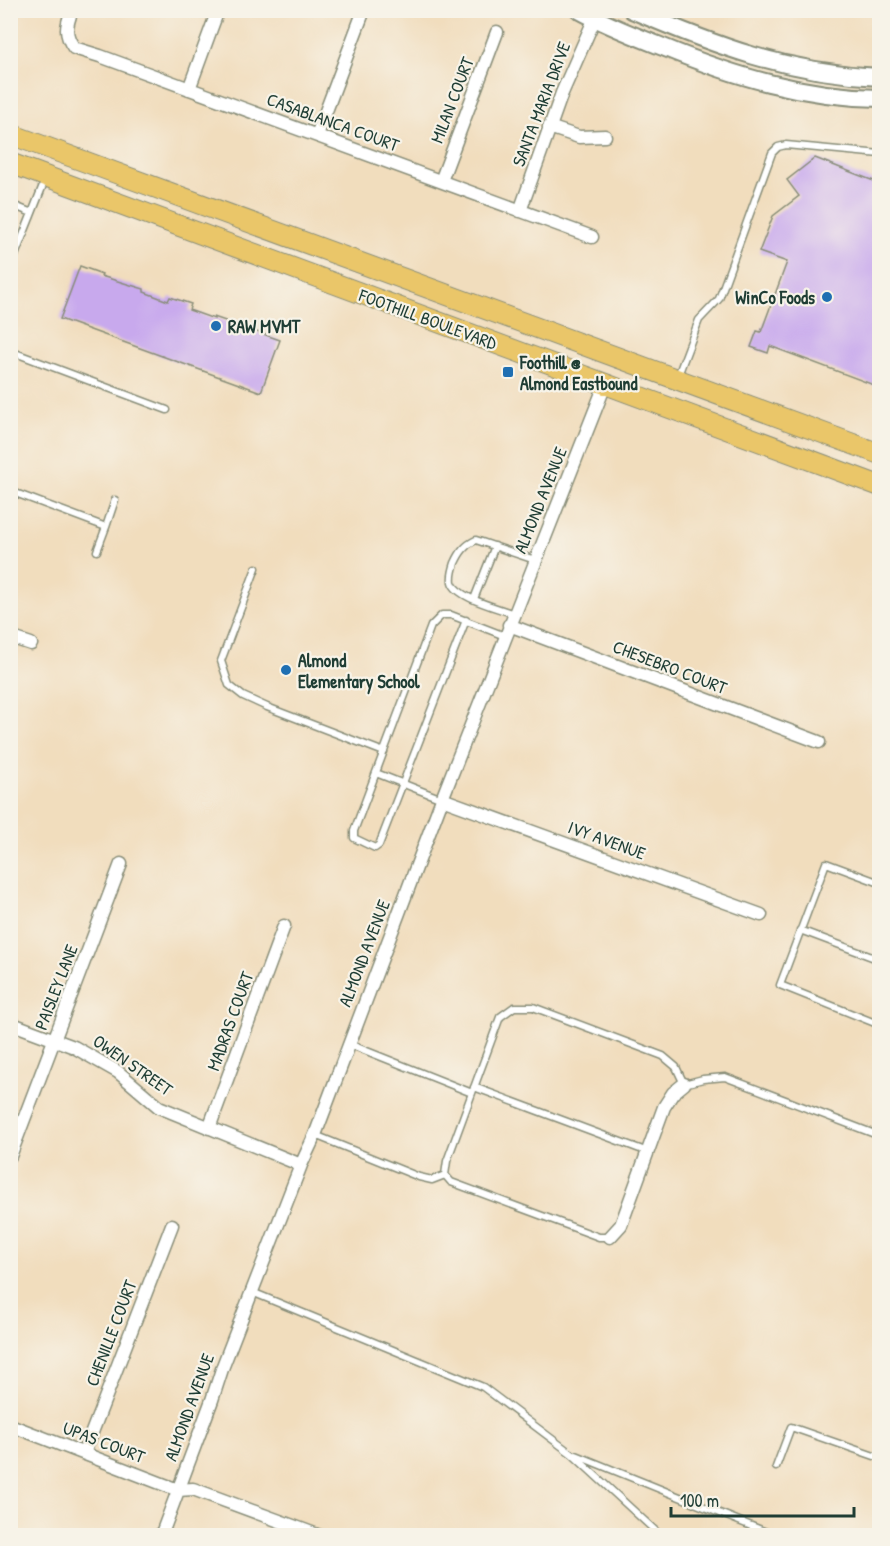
<svg xmlns="http://www.w3.org/2000/svg" width="890" height="1546" font-family="'Patrick Hand',sans-serif">
	<style>
		.building { fill: #c8a9ed }
		.lines { fill: none; stroke-linecap: round; stroke-linejoin: round }
		.service-casing { stroke: #888d78; stroke-width: 9 }
		.minor-casing { stroke: #888d78; stroke-width: 15 }
		.tertiary-casing { stroke: #888d78; stroke-width: 20 }
		.primary-casing { stroke: #888d78; stroke-width: 22 }
		.service { stroke: #fff; stroke-width: 6 }
		.minor { stroke: #fff; stroke-width: 12 }
		.tertiary { stroke: #fff; stroke-width: 16 }
		.primary { stroke: #eac669; stroke-width: 20 }
		.poi-dot { fill: #1f6fb2; stroke: #f7f3e8; stroke-width: 2 }
		.labels { text-anchor: middle; dominant-baseline: central; stroke-width: 4.5; stroke-linejoin: round; paint-order: stroke }
		.street-label { font-size: 18px; fill: #1f3d34; stroke: #f7f3e8 }
		.poi-label { font-size: 18px; font-weight: bold; fill: #1f3d34; stroke: #f7f3e8; text-anchor: start }
	</style>
	<rect width="100%" height="100%" fill="#f7f3e8"/>
	<filter id="ink" filterUnits="userSpaceOnUse"><feTurbulence type="fractalNoise" baseFrequency=".0167" numOctaves="2"/><feDisplacementMap in="SourceGraphic" scale="12" xChannelSelector="R" yChannelSelector="G"/><feConvolveMatrix kernelMatrix="1 2 1 2 8 2 1 2 1" color-interpolation-filters="sRGB"/></filter>
	<filter id="wash" filterUnits="userSpaceOnUse"><feTurbulence type="fractalNoise" baseFrequency=".008" numOctaves="4" result="noise"/><feDisplacementMap in="SourceGraphic" scale="24" xChannelSelector="R" yChannelSelector="G"/><feGaussianBlur stdDeviation="1.35" result="paint"/><feColorMatrix in="noise" values="0 0 0 0 0 0 0 0 0 0 0 0 0 0 0 0 0 1.4 0 .05"/><feComposite in="paint" operator="in"/></filter>
	<g filter="url(#wash)">
		<rect width="100%" height="100%" fill="#f1ddbd"/>
		<g id="blocks">
			<path class="building" d="M 815,158 L 879,183 L 879,387 L 770,346 L 768,353 L 751,347 L 757,331 L 761,332 L 787,262 L 759,252 L 773,216 L 799,196 L 787,180 Z
				M 80,266 L 102,274 L 101,276 L 144,289 L 144,292 L 168,301 L 170,297 L 191,304 L 189,310 L 214,319 L 214,317 L 280,340 L 261,392 L 60,319 Z"/>
		</g>
	</g>
	<g filter="url(#ink)">
		<use href="#blocks" fill-opacity="0" stroke="#888d78" stroke-width="1.5"/>
		<g class="lines">
			<g class="service-casing">
				<path id="service" d="M 10,204 L 32,213 L 45,180
					M 10,268 L 32,213
					M 10,351 L 167,410
					M 677,378 L 699,320 L 719,299 L 772,153 L 778,147 L 786,145 L 880,154
					M 10,491 L 106,527 L 97,551
					M 106,527 L 115,500
					M 256,568 L 221,661 L 229,685 L 243,696 L 267,707 L 384,752
					M 474,599 L 495,546
					M 514,614 C 499,608 456,598 452,582 C 451,576 453,569 455,563 C 460,552 465,545 476,540 L 535,560
					M 466,620 L 379,845 L 375,848 L 354,838 L 354,831 L 431,626 L 442,615 L 451,615 L 505,636
					M 376,773 L 442,799
					M 880,883 L 826,863 L 780,985 L 880,1025
					M 800,930 L 880,960
					M 349,1044 L 472,1093
					M 474,1087 L 648,1152
					M 315,1135 L 419,1177 L 432,1180 L 445,1175
					M 445,1175 L 447,1161 L 500,1017 L 514,1007 L 533,1007 L 663,1056 L 676,1067 L 684,1084 L 703,1079 L 725,1077 L 880,1136
					M 445,1175 L 451,1182 L 599,1237 L 610,1237
					M 252,1292 L 483,1387 L 572,1454 L 661,1536
					M 576,1455 L 776,1536
					M 776,1467 L 791,1427 L 880,1458"/>
			</g>
			<g class="minor-casing">
				<path id="minor" d="M 72,10 C 66,26 64,34 74,48 L 100,56 L 592,237
					M 189,89 L 218,10
					M 549,127 L 579,137 L 605,136
					M 317,135 L 364,10
					M 441,181 L 497,32
					M 520,211 L 562,93 L 598,11
					M 509,625 L 819,742
					M 10,637 L 31,644
					M 442,799 L 761,915
					M 10,1023 L 74,1047 L 118,1072 L 159,1107 L 301,1165
					M 209,1128 L 284,926
					M 10,1156 L 121,864
					M 610,1237 L 621,1225 L 664,1107 L 673,1093 L 684,1084
					M 10,1425 L 178,1490 L 193,1489 L 320,1536
					M 84,1453 L 172,1225
					M 161,1536 L 212,1400 L 223,1366 L 301,1165 L 315,1135 L 442,799 L 605,385"/>
			</g>
			<g class="tertiary-casing">
				<path id="tertiary" d="M 579,10 C 606,25 635,36 663,47 C 733,76 803,97 880,98
					M 632,10 C 716,46 787,73 880,77"/>
			</g>
			<g class="primary-casing">
				<path id="primary" d="M 10,134 L 880,454
					M 10,163 L 880,486"/>
			</g>
			<use href="#service" class="service"/>
			<use href="#minor" class="minor"/>
			<use href="#tertiary" class="tertiary"/>
			<use href="#primary" class="primary"/>
		</g>
	</g>
	<g class="poi-dot">
		<circle cx="827" cy="297" r="6"/>
		<circle cx="216" cy="326" r="6"/>
		<rect x="502" y="366" width="12" height="12" rx="3"/>
		<circle cx="286" cy="670" r="6"/>
	</g>
	<g class="labels">
		<g class="street-label">
			<text transform="translate(452 100) rotate(-69)">MILAN COURT</text>
			<text transform="translate(541 104) rotate(-69)">SANTA MARIA DRIVE</text>
			<text transform="translate(333 122) rotate(20)">CASABLANCA COURT</text>
			<text transform="translate(428 319) rotate(20)">FOOTHILL BOULEVARD</text>
			<text transform="translate(540 500) rotate(-68)">ALMOND AVENUE</text>
			<text transform="translate(670 667) rotate(21)">CHESEBRO COURT</text>
			<text transform="translate(607 840) rotate(20)">IVY AVENUE</text>
			<text transform="translate(364 953) rotate(-69)">ALMOND AVENUE</text>
			<text transform="translate(56 987) rotate(-69)">PAISLEY LANE</text>
			<text transform="translate(230 1021) rotate(-70)">MADRAS COURT</text>
			<text transform="translate(133 1065) rotate(35)">OWEN STREET</text>
			<text transform="translate(111 1333) rotate(-69)">CHENILLE COURT</text>
			<text transform="translate(189 1407) rotate(-70)">ALMOND AVENUE</text>
			<text transform="translate(104 1442) rotate(21)">UPAS COURT</text>
		</g>
		<g class="poi-label">
			<text x="815" y="297" text-anchor="end">WinCo Foods</text>
			<text x="228" y="326">RAW MVMT</text>
			<text x="520" y="362">Foothill @<tspan x="520" dy="21">Almond Eastbound</tspan></text>
			<text x="298" y="660">Almond<tspan x="298" dy="21">Elementary School</tspan></text>
		</g>
	</g>
	<rect width="890" height="1546" fill="none" stroke="#f7f3e8" stroke-width="36"/>
	<path d="M671 1507v9h183v-9" fill="none" stroke="#1f3d34" stroke-width="3"/>
	<text x="680" y="1507" font-size="18" fill="#1f3d34" stroke="#f7f3e8" stroke-width="4.5" paint-order="stroke">100 m</text>
</svg>
